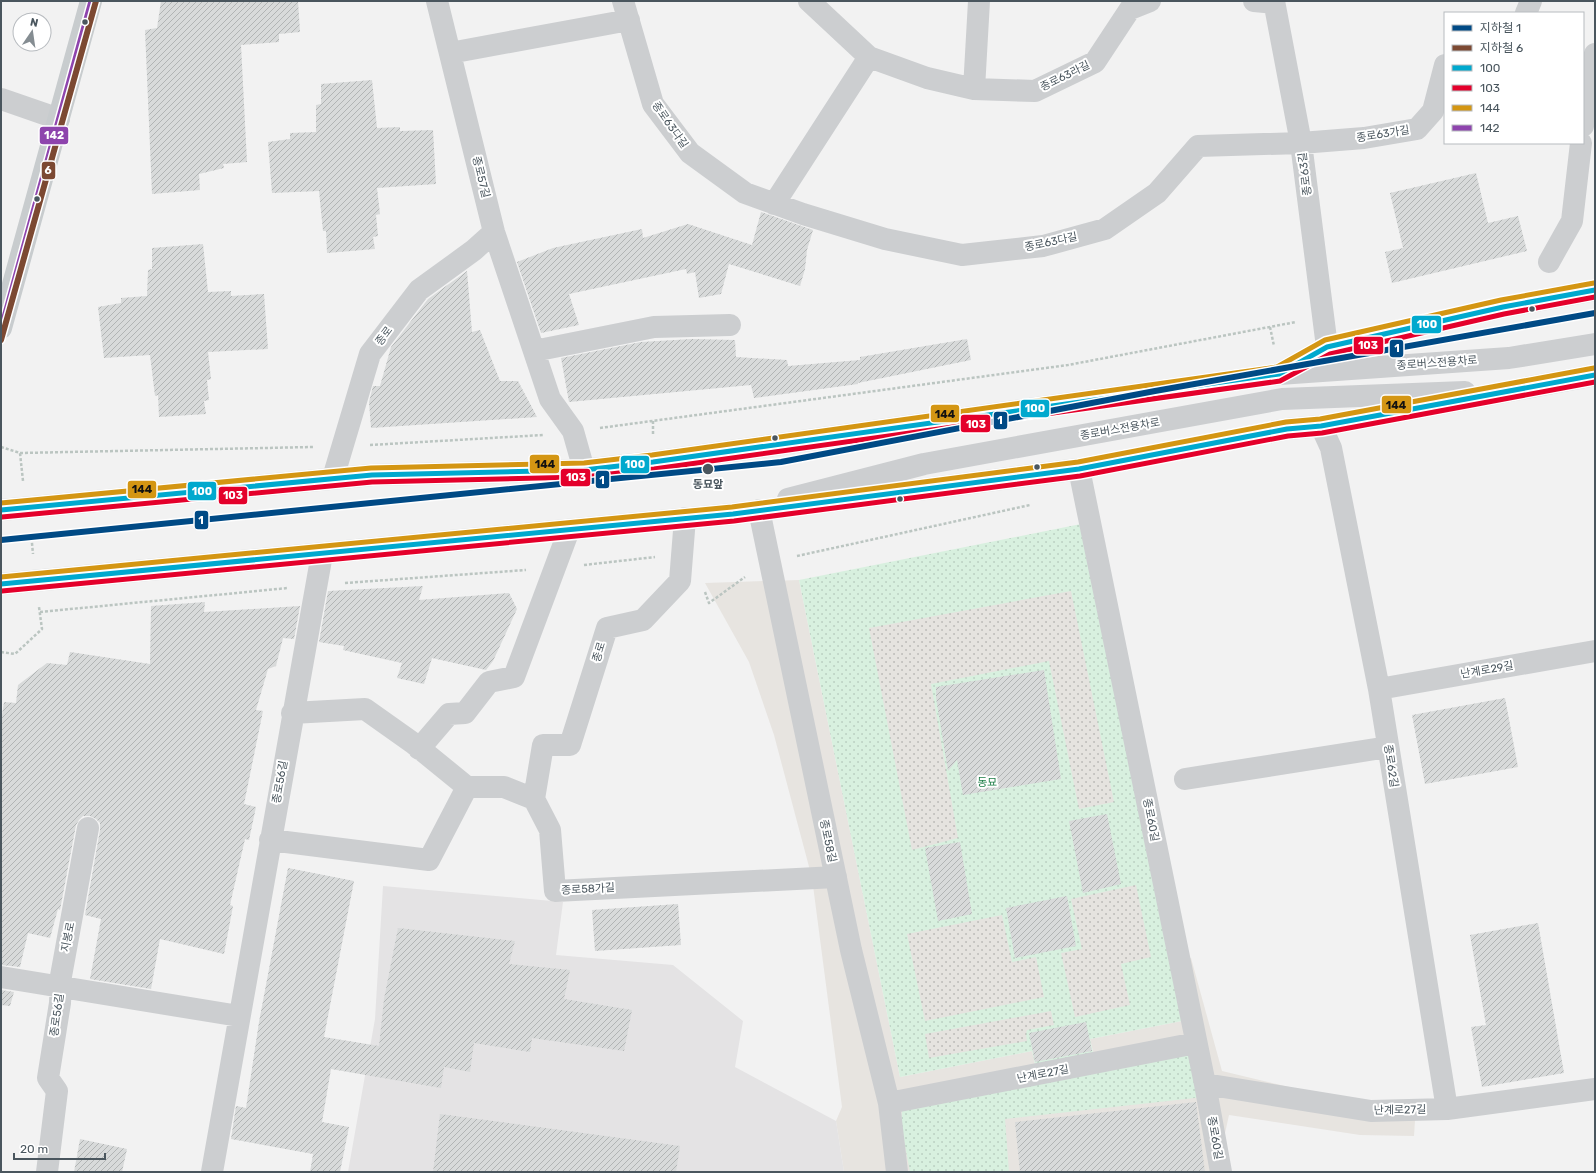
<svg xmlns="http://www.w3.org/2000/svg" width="1596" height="1173" font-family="Rubik,'Noto Sans KR',sans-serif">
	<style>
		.commercial { fill: #e7e4e0 }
		.education { fill: #e4e3e4 }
		.green { fill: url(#green-dots) }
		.sand { fill: url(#sand-dots) }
		.building { fill: url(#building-hatch) }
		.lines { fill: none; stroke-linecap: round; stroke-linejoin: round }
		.path { stroke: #bbc5c1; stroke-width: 2.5; stroke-dasharray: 3 2; stroke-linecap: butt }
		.minor { stroke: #ccced0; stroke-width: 22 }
		.major { stroke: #c8ccce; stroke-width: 22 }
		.bus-1-casing { stroke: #fff; stroke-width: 8 }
		.bus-2-casing { stroke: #fff; stroke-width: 8 }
		.bus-3-casing { stroke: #fff; stroke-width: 8 }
		.bus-4-casing { stroke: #fff; stroke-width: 8 }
		.bus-1 { stroke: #00a9ce; stroke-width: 5 }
		.bus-2 { stroke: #e4002b; stroke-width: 5 }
		.bus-3 { stroke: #d49613; stroke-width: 5 }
		.bus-4 { stroke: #8e44ad; stroke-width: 5 }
		.metro-1-casing { stroke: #fff; stroke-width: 9 }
		.metro-2-casing { stroke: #fff; stroke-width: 9 }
		.metro-1 { stroke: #004a85; stroke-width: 6 }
		.metro-2 { stroke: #7c4932; stroke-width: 6 }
		.bus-dot { fill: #4a565e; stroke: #fff; stroke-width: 1.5 }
		.labels { text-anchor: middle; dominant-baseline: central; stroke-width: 4; stroke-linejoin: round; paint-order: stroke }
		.street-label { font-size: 11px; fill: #4a565e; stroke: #fff }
		.stop-label { font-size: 11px; font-weight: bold; fill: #4a565e; stroke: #fff }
		.park-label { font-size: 11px; fill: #1c7d46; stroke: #fff }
		.line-badge { stroke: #fff; stroke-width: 1.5 }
		.badge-label { font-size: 11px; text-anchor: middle; font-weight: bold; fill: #fff }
		.pale-badge-label { font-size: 11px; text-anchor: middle; font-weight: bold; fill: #111 }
	</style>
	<defs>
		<pattern id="green-dots" width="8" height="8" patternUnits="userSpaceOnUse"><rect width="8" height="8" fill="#d8f0df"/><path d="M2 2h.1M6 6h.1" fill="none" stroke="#bbd0c2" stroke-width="1.8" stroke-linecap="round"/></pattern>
		<pattern id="sand-dots" width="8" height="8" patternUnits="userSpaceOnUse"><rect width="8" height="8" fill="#e5e3df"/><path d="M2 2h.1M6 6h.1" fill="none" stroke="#bcbbb8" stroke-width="1.8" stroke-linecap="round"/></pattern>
		<pattern id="building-hatch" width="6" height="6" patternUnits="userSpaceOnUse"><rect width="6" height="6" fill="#d8dada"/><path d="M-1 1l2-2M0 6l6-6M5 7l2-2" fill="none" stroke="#b1b4b4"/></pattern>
	</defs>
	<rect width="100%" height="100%" fill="#f2f2f2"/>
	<path class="commercial" d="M 799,580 L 900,1077 L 1032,1051 L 1035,1064 L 1093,1052 L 1090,1039 L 1182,1021 L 1170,962 L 1191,958 L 1222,1071 L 1344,1100 L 1416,1104 L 1414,1136 L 1360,1135 L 1229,1115 L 1221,1152 L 1224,1172 L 844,1172 L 836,1121 L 842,1107 L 812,878 L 774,735 L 749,662 L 705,583 Z"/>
	<path class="education" d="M 383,886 L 563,902 L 556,955 L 673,965 L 743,1021 L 735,1067 L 836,1121 L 844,1172 L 348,1172 L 375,1019 Z"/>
	<path class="green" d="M 1081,524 L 1182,1021 L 1090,1039 L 1093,1053 L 1035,1064 L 1032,1051 L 900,1077 L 799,580 Z
		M 1192,1052 L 1204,1097 L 1005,1119 L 1009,1172 L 910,1172 L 901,1125 L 902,1111 Z"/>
	<path class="sand" d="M 1071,591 L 1114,802 L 1079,809 L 1049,661 L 931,684 L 958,838 L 912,850 L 869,628 Z
		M 1136,885 L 1151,957 L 1121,964 L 1130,1005 L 1075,1017 L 1061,953 L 1082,949 L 1071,899 Z
		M 1002,915 L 1012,962 L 1036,957 L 1044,997 L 925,1021 L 907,934 Z
		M 1051,1011 L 1054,1025 L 1027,1030 L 1026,1034 L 1027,1041 L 929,1058 L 925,1034 Z"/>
	<path class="building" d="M 161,1 L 298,1 L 300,32 L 279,34 L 279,42 L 241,45 L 247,162 L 223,164 L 224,168 L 199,174 L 200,190 L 152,194 L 145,30 L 157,28 Z
		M 372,80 L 377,128 L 400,127 L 400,131 L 433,130 L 436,184 L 377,188 L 380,214 L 376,215 L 378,236 L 373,237 L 375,249 L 327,253 L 326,231 L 323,231 L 319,191 L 272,193 L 268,142 L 290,139 L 290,133 L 316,132 L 316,105 L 321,104 L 321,84 Z
		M 1476,173 L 1488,223 L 1518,216 L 1527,251 L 1392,283 L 1385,252 L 1403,248 L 1390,193 Z
		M 761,212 L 813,230 L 807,250 L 805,269 L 800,286 L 729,264 L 721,294 L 699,298 L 695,272 L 687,274 L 686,269 L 569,294 L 579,325 L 541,333 L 517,262 L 553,248 L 642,229 L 643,238 L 688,224 L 752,245 Z
		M 203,244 L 208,292 L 231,291 L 231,296 L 264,294 L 268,349 L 208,352 L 211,379 L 207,380 L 209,400 L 204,401 L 206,414 L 159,417 L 158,395 L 155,396 L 150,355 L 104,358 L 98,307 L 121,303 L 121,298 L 147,296 L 148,270 L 152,269 L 152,248 Z
		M 467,271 L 472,332 L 480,330 L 500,381 L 518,381 L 537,417 L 371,428 L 369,402 L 373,386 L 380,386 L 391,347 L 428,299 Z
		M 692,339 L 735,340 L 736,357 L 787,360 L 788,366 L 860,360 L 860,357 L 967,339 L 971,360 L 858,383 L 858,384 L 754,398 L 751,385 L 569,402 L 561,358 L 641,342 Z
		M 423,586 L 419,600 L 509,593 L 517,609 L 493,661 L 486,670 L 432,658 L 424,684 L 397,678 L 402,663 L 343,650 L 344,646 L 319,642 L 328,591 Z
		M 205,602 L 204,612 L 300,606 L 294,639 L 283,638 L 276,666 L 268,669 L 256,710 L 263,711 L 244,804 L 256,807 L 249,840 L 245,839 L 230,905 L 233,906 L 224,954 L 160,939 L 151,989 L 90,979 L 101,919 L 85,915 L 100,830 L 100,823 L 96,819 L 90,816 L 83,816 L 79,820 L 76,825 L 60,910 L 58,909 L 50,938 L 28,933 L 20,967 L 1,965 L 1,722 L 4,702 L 16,703 L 18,685 L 47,663 L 67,665 L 70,652 L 150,664 L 151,606 Z
		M 1044,670 L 1061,779 L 963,795 L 957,760 L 948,771 L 936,698 L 936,687 Z
		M 1505,698 L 1518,767 L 1425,784 L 1412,715 Z
		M 1107,814 L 1121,884 L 1083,893 L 1069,821 Z
		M 960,842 L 972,914 L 938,921 L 925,848 Z
		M 288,868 L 354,881 L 324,1037 L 379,1046 L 384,999 L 398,928 L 515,941 L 509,964 L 570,970 L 564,999 L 632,1010 L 624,1051 L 532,1038 L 530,1052 L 474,1043 L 470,1072 L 444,1067 L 441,1088 L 331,1069 L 322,1122 L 349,1127 L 340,1172 L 310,1172 L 313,1154 L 231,1139 L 236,1106 L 246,1108 L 259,1022 Z
		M 1067,896 L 1076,946 L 1015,958 L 1006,908 Z
		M 678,904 L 681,945 L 595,951 L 592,910 Z
		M 1538,923 L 1564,1073 L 1482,1087 L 1471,1027 L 1486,1025 L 1470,935 Z
		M 1,990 L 14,992 L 10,1006 L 1,1005 Z
		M 1086,1022 L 1092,1051 L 1035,1062 L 1029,1033 Z
		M 1196,1102 L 1205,1172 L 1020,1172 L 1015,1122 Z
		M 440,1114 L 680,1146 L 676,1172 L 433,1172 Z
		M 80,1139 L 127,1149 L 122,1172 L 74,1172 Z"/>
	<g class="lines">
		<path class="path" d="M 1270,327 L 1274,346
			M 653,421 L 653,435
			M 600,428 L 1068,365 L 1296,322
			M 370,445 L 543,435
			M 1,447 L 20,453 L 23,481
			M 20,453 L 313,447
			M 31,533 L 33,554
			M 797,556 L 1030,505
			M 584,565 L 655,557
			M 345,583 L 526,570
			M 705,592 L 709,603 L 745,577
			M 40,612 L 288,588
			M 1,652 L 15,654 L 42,629 L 39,607"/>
		<path class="minor" d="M 437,1 L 494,232 L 550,399 L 573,431 L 584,470
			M 623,1 L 653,104 L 690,153 L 745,193 L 803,214 L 885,239 L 962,255 L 1043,246 L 1105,229 L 1157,193 L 1198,146 L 1301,143 L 1364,138 L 1417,129 L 1433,111 L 1445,65
			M 809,1 L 869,57 L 927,78 L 974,89 L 1035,91 L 1095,62 L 1130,9 L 1150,1
			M 1254,1 L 1274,3
			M 1274,1 L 1301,143 L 1327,347
			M 1526,13 L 1531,1
			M 450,53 L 629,20
			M 974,89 L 979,1
			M 1,99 L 59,119
			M 1583,126 L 1589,74 L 1595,54
			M 774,204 L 869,57
			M 1549,262 L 1572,221 L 1581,143
			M 534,351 L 654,327 L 730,325
			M 1279,374 L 1509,358 L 1595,344
			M 1321,426 L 1331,448 L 1379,689 L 1447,1109
			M 1079,469 L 1205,1084 L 1221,1172
			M 333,478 L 370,354 L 419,290 L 474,250 L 494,232
			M 788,499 L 924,464 L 1282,399 L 1465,392
			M 759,510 L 851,950 L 889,1103 L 897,1172
			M 1379,689 L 1595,651
			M 292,713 L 365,709 L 413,743 L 467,787
			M 419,749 L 449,714 L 465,713 L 489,682 L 514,677 L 569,530
			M 1185,779 L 1388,747
			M 534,799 L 543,745 L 570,745 L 607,628 L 643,620 L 680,581 L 685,518
			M 270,840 L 429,860 L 467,787 L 504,787 L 534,799 L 550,830 L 555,891 L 836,877
			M 1,977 L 239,1016
			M 1205,1084 L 1371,1111 L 1447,1109 L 1595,1089
			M 889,1103 L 1196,1043
			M 47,1172 L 57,1091 L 48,1078 L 60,1003 L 61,976 L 88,828
			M 212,1172 L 322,554"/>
		<path class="major" d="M 1,328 L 91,1
			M 1,510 L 372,475 L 584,470 L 653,462 L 1279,374 L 1327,347 L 1503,307 L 1595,290
			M 1,584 L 733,514 L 1079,469 L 1287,429 L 1321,426 L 1595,375"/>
		<g class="bus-1-casing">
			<path id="bus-1" d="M 1,510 L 372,475 L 584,470 L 653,462 L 1279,374 L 1327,347 L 1503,307 L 1595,290
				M 1,584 L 733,514 L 1079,469 L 1287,429 L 1321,426 L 1595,375"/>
		</g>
		<g class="bus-2-casing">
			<path id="bus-2" d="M 2,517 L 372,482 L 584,477 L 654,469 L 1280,381 L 1330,354 L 1504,314 L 1595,297
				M 2,591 L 734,521 L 1080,476 L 1288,436 L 1322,433 L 1595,382"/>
		</g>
		<g class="bus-3-casing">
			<path id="bus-3" d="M 1,503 L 371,468 L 584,463 L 652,455 L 1277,367 L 1325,340 L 1501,300 L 1594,283
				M 1,577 L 732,507 L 1078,462 L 1286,422 L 1320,419 L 1594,368"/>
		</g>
		<g class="bus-4-casing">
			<path id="bus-4" d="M 1,328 L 91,1"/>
		</g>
		<use href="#bus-1" class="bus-1"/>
		<use href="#bus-2" class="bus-2"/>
		<use href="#bus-3" class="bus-3"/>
		<use href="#bus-4" class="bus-4"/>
		<g class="metro-1-casing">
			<path id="metro-1" d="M 1,540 L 781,462 L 1155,391 L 1595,313"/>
		</g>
		<g class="metro-2-casing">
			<path id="metro-2" d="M 1,340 L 96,1"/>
		</g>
		<use href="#metro-1" class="metro-1"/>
		<use href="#metro-2" class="metro-2"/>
	</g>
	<g class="bus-dot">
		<circle cx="85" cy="22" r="3.5"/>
		<circle cx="37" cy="199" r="3.5"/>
		<circle cx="1532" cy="309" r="3.5"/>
		<circle cx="775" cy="438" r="3.5"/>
		<circle cx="1037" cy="467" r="3.5"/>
		<circle cx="708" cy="469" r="6"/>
		<circle cx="900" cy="499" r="3.5"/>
	</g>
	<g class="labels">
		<g class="street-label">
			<text transform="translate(1065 76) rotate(-26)">종로63라길</text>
			<text transform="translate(670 125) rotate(55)">종로63다길</text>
			<text transform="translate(1383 134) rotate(-9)">종로63가길</text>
			<text transform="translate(1305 174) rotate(-97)">종로63길</text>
			<text transform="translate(481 177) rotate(76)">종로57길</text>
			<text transform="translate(1051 242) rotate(-12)">종로63다길</text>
			<text transform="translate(384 336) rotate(-53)">종로</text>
			<text transform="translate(1437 363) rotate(-4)">종로버스전용차로</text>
			<text transform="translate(1120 429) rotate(-10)">종로버스전용차로</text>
			<text transform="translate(599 652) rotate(-73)">종로</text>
			<text transform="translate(1487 670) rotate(-10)">난계로29길</text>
			<text transform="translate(1391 766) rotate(81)">종로62길</text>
			<text transform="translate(280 782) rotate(-80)">종로56길</text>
			<text transform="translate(1151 820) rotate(79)">종로60길</text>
			<text transform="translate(828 841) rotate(78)">종로58길</text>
			<text transform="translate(588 889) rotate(-3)">종로58가길</text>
			<text transform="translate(68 937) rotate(-79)">지봉로</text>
			<text transform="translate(57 1015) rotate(-82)">종로56길</text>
			<text transform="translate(1043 1074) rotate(-11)">난계로27길</text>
			<text transform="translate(1400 1110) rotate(-1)">난계로27길</text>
			<text transform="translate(1215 1138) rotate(80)">종로60길</text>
		</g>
		<g class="stop-label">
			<text x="708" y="484">동묘앞</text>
		</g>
		<g class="park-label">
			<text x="987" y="782">동묘</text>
		</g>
	</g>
	<g class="line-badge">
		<rect x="39" y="126" width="30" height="19" rx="4" fill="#8e44ad"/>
		<rect x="41" y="161" width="15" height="19" rx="4" fill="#7c4932"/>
		<rect x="1411" y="315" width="31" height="19" rx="4" fill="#00a9ce"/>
		<rect x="1353" y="336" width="31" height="19" rx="4" fill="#e4002b"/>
		<rect x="1389" y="339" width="15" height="19" rx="4" fill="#004a85"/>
		<rect x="1381" y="395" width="31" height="19" rx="4" fill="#d49613"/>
		<rect x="1020" y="399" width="30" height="19" rx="4" fill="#00a9ce"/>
		<rect x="930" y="404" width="30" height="19" rx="4" fill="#d49613"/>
		<rect x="993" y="411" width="15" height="19" rx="4" fill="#004a85"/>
		<rect x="960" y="414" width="31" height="19" rx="4" fill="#e4002b"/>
		<rect x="529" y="454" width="31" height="20" rx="4" fill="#d49613"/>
		<rect x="620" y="455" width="30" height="19" rx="4" fill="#00a9ce"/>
		<rect x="560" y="468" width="31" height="19" rx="4" fill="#e4002b"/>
		<rect x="595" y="470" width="15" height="19" rx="4" fill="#004a85"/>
		<rect x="127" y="480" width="30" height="19" rx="4" fill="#d49613"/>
		<rect x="187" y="481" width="30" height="20" rx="4" fill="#00a9ce"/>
		<rect x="218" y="486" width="30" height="19" rx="4" fill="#e4002b"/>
		<rect x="194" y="510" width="15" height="20" rx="4" fill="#004a85"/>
	</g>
	<g class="badge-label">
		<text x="54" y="139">142</text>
		<text x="48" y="174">6</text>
		<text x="1427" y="328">100</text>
		<text x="1368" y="349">103</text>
		<text x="1397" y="352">1</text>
		<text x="1035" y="412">100</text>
		<text x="1000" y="424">1</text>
		<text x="976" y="428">103</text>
		<text x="635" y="468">100</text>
		<text x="576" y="481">103</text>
		<text x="602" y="484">1</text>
		<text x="202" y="495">100</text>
		<text x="233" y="499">103</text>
		<text x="201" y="524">1</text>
	</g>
	<g class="pale-badge-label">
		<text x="1396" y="409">144</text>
		<text x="945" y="418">144</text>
		<text x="545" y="468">144</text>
		<text x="142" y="493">144</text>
	</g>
	<rect width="1596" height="1173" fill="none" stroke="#4a565e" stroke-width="4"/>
	<rect x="1444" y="12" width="140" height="132" fill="#ffffff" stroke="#b7bbbf"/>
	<rect x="1452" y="25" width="20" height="6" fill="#004a85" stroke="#b7bbbf"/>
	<text x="1480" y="32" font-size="12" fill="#4a565e">지하철 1</text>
	<rect x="1452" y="45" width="20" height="6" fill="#7c4932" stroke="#b7bbbf"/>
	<text x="1480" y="52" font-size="12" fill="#4a565e">지하철 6</text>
	<rect x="1452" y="65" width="20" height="6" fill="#00a9ce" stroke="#b7bbbf"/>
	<text x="1480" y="72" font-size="12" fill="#4a565e">100</text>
	<rect x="1452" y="85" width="20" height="6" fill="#e4002b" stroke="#b7bbbf"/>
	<text x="1480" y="92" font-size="12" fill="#4a565e">103</text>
	<rect x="1452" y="105" width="20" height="6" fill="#d49613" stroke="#b7bbbf"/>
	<text x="1480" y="112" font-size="12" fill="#4a565e">144</text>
	<rect x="1452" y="125" width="20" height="6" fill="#8e44ad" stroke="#b7bbbf"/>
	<text x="1480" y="132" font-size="12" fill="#4a565e">142</text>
	<g transform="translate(32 32) rotate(13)"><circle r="19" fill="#ffffff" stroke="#b7bbbf"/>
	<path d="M0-3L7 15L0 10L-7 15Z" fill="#858d92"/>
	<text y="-6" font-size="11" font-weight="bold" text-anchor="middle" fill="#4a565e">N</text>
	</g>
	<path d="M14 1153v6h91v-6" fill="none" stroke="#4a565e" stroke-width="2"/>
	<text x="20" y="1153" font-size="12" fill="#4a565e" stroke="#ffffff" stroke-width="3" paint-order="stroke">20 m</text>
</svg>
